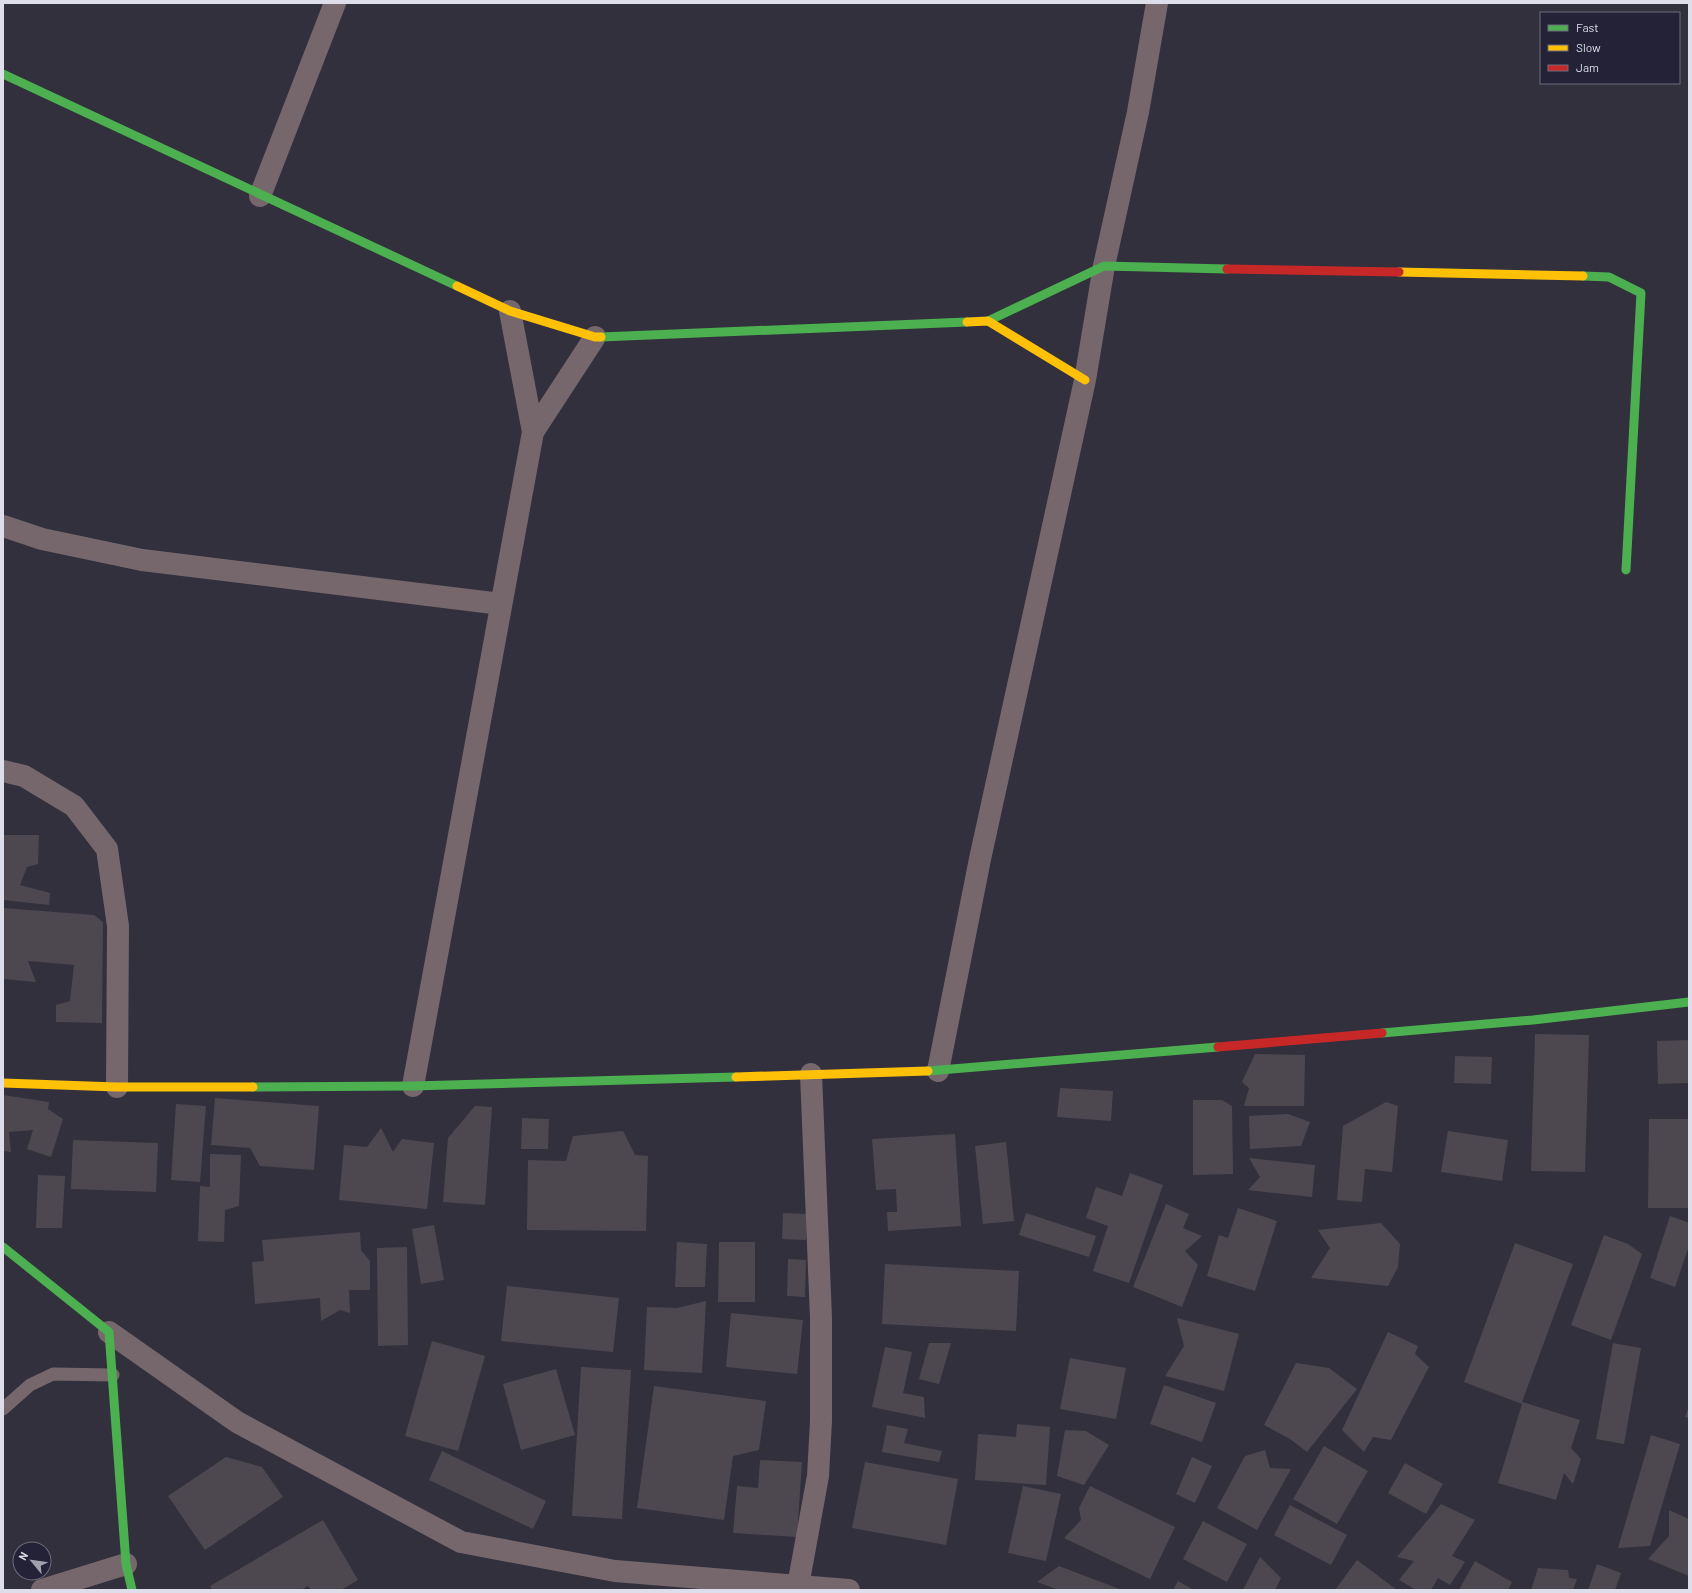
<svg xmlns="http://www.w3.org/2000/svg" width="1692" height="1593" font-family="Barlow,sans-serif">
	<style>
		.building { fill: #4d4850 }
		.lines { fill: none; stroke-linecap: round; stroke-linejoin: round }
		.lane { stroke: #76676d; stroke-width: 13 }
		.street { stroke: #76676d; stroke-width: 22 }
		.fast { stroke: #4caf50; stroke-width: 9 }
		.slow { stroke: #ffc107; stroke-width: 9 }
		.jam { stroke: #c62828; stroke-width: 9 }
	</style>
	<rect width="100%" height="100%" fill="#31303c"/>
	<path class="building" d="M 3,835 L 39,835 L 38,864 L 27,867 L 20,885 L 50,893 L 49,905 L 3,900 Z
		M 3,908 L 94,915 L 103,922 L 102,1023 L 56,1022 L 56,1005 L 70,1001 L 74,965 L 28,961 L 36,982 L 3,979 Z
		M 1535,1034 L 1589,1035 L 1585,1172 L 1531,1171 Z
		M 1689,1040 L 1689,1083 L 1658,1084 L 1657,1041 Z
		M 1255,1054 L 1305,1055 L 1304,1106 L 1244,1106 L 1249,1088 L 1242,1082 Z
		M 1455,1056 L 1492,1057 L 1491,1084 L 1454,1083 Z
		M 1060,1088 L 1113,1091 L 1111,1121 L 1057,1117 Z
		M 3,1095 L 49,1102 L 48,1109 L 63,1119 L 51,1157 L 27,1149 L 33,1130 L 9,1132 L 11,1152 L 3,1151 Z
		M 215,1098 L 319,1106 L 314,1170 L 260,1166 L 250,1148 L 211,1145 Z
		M 1193,1100 L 1222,1100 L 1232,1106 L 1233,1174 L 1193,1175 Z
		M 1386,1102 L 1398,1106 L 1392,1172 L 1365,1169 L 1362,1202 L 1337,1200 L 1343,1126 Z
		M 176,1104 L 206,1106 L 200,1182 L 171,1180 Z
		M 475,1106 L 492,1107 L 485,1205 L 443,1202 L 448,1138 Z
		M 1288,1114 L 1310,1122 L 1301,1146 L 1250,1149 L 1249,1116 Z
		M 522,1118 L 549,1119 L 548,1149 L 521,1149 Z
		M 1649,1119 L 1689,1119 L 1689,1208 L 1648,1208 Z
		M 381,1128 L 393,1152 L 402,1139 L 434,1143 L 427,1209 L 339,1200 L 344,1145 L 367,1147 Z
		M 623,1131 L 635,1155 L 648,1156 L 646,1231 L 527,1230 L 528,1160 L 566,1161 L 573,1136 Z
		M 1448,1131 L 1508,1140 L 1502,1181 L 1441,1172 Z
		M 955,1134 L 961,1226 L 888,1231 L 887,1212 L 897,1212 L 896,1189 L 876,1190 L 872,1139 Z
		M 73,1140 L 158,1143 L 156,1192 L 71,1189 Z
		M 1006,1142 L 1014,1221 L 983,1224 L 975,1146 Z
		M 210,1154 L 241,1155 L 239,1206 L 225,1210 L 224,1242 L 198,1241 L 200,1186 L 210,1187 Z
		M 1249,1158 L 1315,1165 L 1312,1197 L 1248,1190 L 1260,1177 Z
		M 1130,1173 L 1163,1185 L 1129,1283 L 1093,1271 L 1108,1226 L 1086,1218 L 1096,1187 L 1122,1196 Z
		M 38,1175 L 65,1176 L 62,1228 L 36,1228 Z
		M 1166,1204 L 1189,1214 L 1183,1228 L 1202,1236 L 1185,1251 L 1198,1265 L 1182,1307 L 1133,1287 Z
		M 1238,1208 L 1277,1221 L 1255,1291 L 1207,1276 L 1219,1235 L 1228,1238 Z
		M 783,1213 L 807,1214 L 806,1240 L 782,1239 Z
		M 1026,1213 L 1096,1236 L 1089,1257 L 1019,1235 Z
		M 1670,1216 L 1687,1222 L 1689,1224 L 1689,1246 L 1675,1287 L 1650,1278 Z
		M 1381,1223 L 1400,1244 L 1398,1267 L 1388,1286 L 1311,1278 L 1330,1248 L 1318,1230 Z
		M 434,1225 L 444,1280 L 421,1284 L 412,1229 Z
		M 360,1232 L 361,1250 L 370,1261 L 370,1290 L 349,1290 L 350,1313 L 340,1310 L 321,1321 L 320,1298 L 255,1304 L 252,1262 L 264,1261 L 262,1240 Z
		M 1604,1235 L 1628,1244 L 1642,1254 L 1611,1340 L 1571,1325 Z
		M 677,1242 L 707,1244 L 705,1287 L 675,1287 Z
		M 719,1242 L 755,1242 L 755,1302 L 718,1302 Z
		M 1515,1243 L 1573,1264 L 1522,1402 L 1580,1420 L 1571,1448 L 1581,1459 L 1573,1484 L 1564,1473 L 1556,1500 L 1498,1483 L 1522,1404 L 1464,1382 Z
		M 407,1247 L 408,1345 L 378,1346 L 377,1248 Z
		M 788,1259 L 806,1260 L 805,1297 L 787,1296 Z
		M 885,1264 L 1019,1271 L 1016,1331 L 882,1324 Z
		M 507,1286 L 619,1298 L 613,1352 L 501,1341 Z
		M 706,1301 L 702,1373 L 644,1370 L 647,1307 L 677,1308 Z
		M 731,1313 L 803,1320 L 797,1374 L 726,1367 Z
		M 1177,1318 L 1239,1334 L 1224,1391 L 1165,1376 L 1184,1346 Z
		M 1388,1332 L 1418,1346 L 1415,1354 L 1429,1367 L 1391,1440 L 1373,1437 L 1364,1452 L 1342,1430 Z
		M 432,1341 L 485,1356 L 458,1451 L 405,1436 Z
		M 929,1343 L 951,1343 L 939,1384 L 919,1379 Z
		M 1613,1343 L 1641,1348 L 1624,1444 L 1596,1439 Z
		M 885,1347 L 912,1352 L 903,1393 L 924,1397 L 925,1418 L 872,1407 Z
		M 1070,1358 L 1126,1368 L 1116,1419 L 1060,1409 Z
		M 1296,1363 L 1329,1368 L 1357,1389 L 1307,1452 L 1290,1439 L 1264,1425 Z
		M 581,1367 L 631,1370 L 622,1519 L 572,1516 Z
		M 556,1369 L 575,1435 L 521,1450 L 503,1384 Z
		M 1164,1385 L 1216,1403 L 1202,1442 L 1150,1424 Z
		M 654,1386 L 766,1401 L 759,1450 L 733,1456 L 724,1520 L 637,1508 Z
		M 1689,1406 L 1689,1418 L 1685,1417 Z
		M 1017,1424 L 1050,1427 L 1046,1485 L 975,1480 L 978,1434 L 1016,1437 Z
		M 887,1425 L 908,1429 L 904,1443 L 942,1451 L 939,1462 L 882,1452 Z
		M 1065,1430 L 1086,1431 L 1109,1445 L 1084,1485 L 1057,1476 Z
		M 1651,1435 L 1680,1444 L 1650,1546 L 1618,1548 Z
		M 1324,1446 L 1368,1471 L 1337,1524 L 1293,1499 Z
		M 1265,1450 L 1270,1468 L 1291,1469 L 1257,1530 L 1217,1508 L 1245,1456 Z
		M 442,1451 L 546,1501 L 533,1529 L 429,1480 Z
		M 226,1457 L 262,1467 L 283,1497 L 205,1550 L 168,1496 Z
		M 1192,1457 L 1212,1466 L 1195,1503 L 1176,1494 Z
		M 760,1460 L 802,1462 L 797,1537 L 733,1533 L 737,1486 L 758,1488 Z
		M 865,1462 L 958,1479 L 946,1545 L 852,1528 Z
		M 1405,1463 L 1443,1484 L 1426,1514 L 1388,1493 Z
		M 1023,1486 L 1061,1494 L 1046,1561 L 1008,1553 Z
		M 1090,1486 L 1175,1527 L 1150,1579 L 1064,1538 L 1081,1520 L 1079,1508 Z
		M 1441,1504 L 1475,1520 L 1452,1556 L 1465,1562 L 1450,1585 L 1438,1578 L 1431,1590 L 1416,1590 L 1399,1580 L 1414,1561 L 1397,1557 Z
		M 1290,1505 L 1347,1535 L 1331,1565 L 1274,1535 Z
		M 1669,1510 L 1689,1519 L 1689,1576 L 1648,1559 L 1669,1536 Z
		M 323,1520 L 358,1580 L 341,1590 L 311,1590 L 308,1586 L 301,1590 L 212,1590 L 210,1586 Z
		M 1203,1521 L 1247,1544 L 1227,1582 L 1183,1559 Z
		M 1260,1557 L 1281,1578 L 1275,1590 L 1243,1590 Z
		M 1357,1560 L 1397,1590 L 1335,1590 Z
		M 1475,1561 L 1512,1582 L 1508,1590 L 1459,1590 Z
		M 1597,1564 L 1621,1573 L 1615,1590 L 1588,1590 Z
		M 1059,1566 L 1122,1590 L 1059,1590 L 1037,1582 Z
		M 1538,1568 L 1568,1570 L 1569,1578 L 1577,1579 L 1573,1590 L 1531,1590 Z
		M 1178,1581 L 1194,1590 L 1173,1590 Z"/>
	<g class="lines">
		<path class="lane" d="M 3,1409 L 30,1385 L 53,1374 L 113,1375"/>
		<path class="street" d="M 260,196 L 335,3
			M 533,432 L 595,337
			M 3,526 L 42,539 L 142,560 L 501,604
			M 3,771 L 24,776 L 74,806 L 107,849 L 118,926 L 117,1087
			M 938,1071 L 980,859 L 1085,380 L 1104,266 L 1138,112 L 1157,3
			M 413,1086 L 533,432 L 510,311
			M 109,1332 L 237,1422 L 461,1542 L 615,1571 L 849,1590
			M 798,1586 L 818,1476 L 821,1421 L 821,1318 L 811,1074
			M 42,1590 L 126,1564"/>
		<path class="fast" d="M 3,74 L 457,286
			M 1583,276 L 1609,277 L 1641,293 L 1626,570
			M 988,321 L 1104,266 L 1227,269
			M 601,337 L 967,322
			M 1382,1033 L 1533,1020 L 1689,1002
			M 928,1071 L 1218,1047
			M 253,1087 L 413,1086 L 736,1077
			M 3,1247 L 109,1332 L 126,1564 L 132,1590"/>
		<path class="slow" d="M 1399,272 L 1583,276
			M 457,286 L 510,311 L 595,337 L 601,337
			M 967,322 L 988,321 L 1085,380
			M 736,1077 L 928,1071
			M 3,1083 L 117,1087 L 253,1087"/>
		<path class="jam" d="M 1227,269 L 1399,272
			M 1218,1047 L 1382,1033"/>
	</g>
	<rect width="1692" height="1593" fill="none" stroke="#dedeeb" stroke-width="8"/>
	<rect x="1540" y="12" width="140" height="72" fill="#232236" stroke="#6e6d7e"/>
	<rect x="1548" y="25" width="20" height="6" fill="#4caf50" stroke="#6e6d7e"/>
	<text x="1576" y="32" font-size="12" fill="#dedeeb">Fast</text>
	<rect x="1548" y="45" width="20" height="6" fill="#ffc107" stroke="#6e6d7e"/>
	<text x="1576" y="52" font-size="12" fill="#dedeeb">Slow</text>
	<rect x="1548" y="65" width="20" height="6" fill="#c62828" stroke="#6e6d7e"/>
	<text x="1576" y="72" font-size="12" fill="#dedeeb">Jam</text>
	<g transform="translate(32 1561) rotate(299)"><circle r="19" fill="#232236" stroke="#6e6d7e"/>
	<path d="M0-3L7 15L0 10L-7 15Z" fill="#a1a1ae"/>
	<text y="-6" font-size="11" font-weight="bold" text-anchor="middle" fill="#dedeeb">N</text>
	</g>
</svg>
